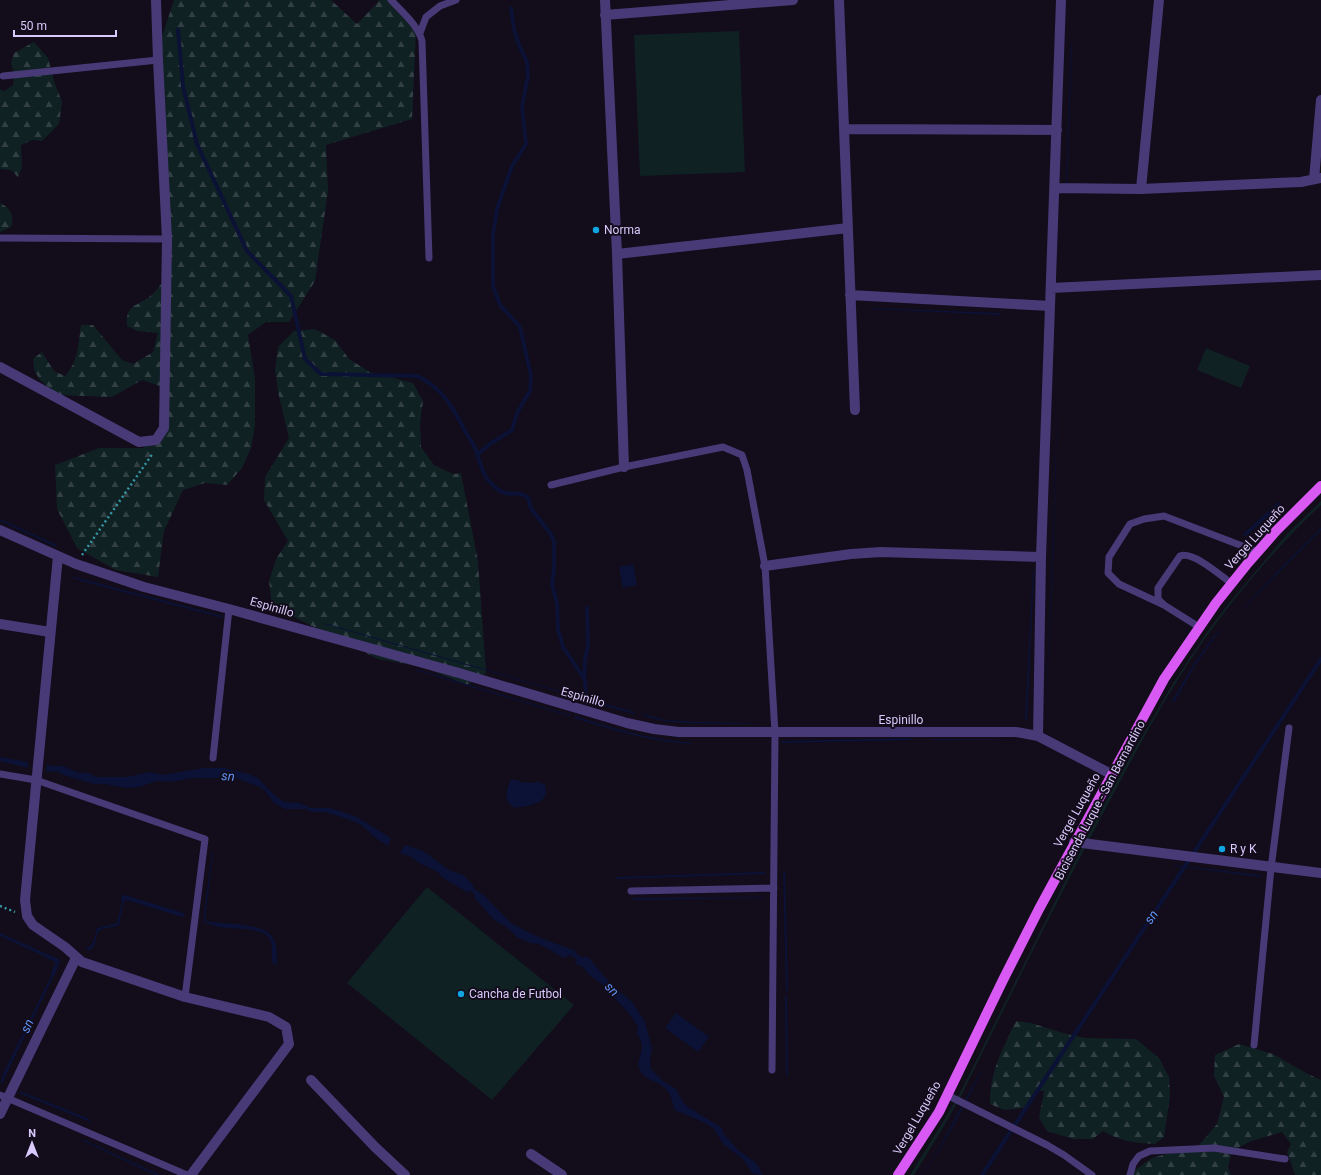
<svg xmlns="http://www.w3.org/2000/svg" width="1321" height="1175" font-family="Roboto,sans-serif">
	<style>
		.grass { fill: #102124 }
		.forest { fill: url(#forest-firs) }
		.water { fill: #0b1235 }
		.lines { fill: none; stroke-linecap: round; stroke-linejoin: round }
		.stream { stroke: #0b1235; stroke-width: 4 }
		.path { stroke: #3596a5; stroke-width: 2.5; stroke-dasharray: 2 3; stroke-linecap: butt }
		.lane { stroke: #483a77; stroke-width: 7 }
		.street { stroke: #483a77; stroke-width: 10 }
		.primary { stroke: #d859f3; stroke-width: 10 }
		.poi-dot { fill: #10a4e1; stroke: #120c1b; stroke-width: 1.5 }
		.labels { text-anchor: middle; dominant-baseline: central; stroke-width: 4; stroke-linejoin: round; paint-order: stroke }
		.poi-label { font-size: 12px; fill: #d9cafb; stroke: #120c1b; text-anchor: start }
		.street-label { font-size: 12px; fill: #d9cafb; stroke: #120c1b }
		.water-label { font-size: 13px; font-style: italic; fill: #5f92f4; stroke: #120c1b }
	</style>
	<defs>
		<pattern id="forest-firs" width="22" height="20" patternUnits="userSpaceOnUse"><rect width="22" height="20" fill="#102124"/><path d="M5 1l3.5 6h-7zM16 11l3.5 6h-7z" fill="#324045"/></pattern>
	</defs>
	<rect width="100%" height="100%" fill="#120c1b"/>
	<path class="grass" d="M 739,31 L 745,172 L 640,176 L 634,35 Z
		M 1206,348 L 1250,366 L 1241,388 L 1197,370 Z
		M 1321,501 L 1321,505 C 1280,544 1242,587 1209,633 C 1170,687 1139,746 1108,804 C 1057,900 1010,997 962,1094 L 944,1126 L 914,1175 L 910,1175 L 941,1125 L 960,1093 L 1092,827 L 1134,750 L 1172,685 L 1207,632 L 1229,603 L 1287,534 Z
		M 427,887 L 574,1005 L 492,1100 L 347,983 Z"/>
	<path class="forest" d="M 174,0 L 331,0 L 357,24 L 380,0 L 394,0 L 416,31 L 412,119 L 326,145 L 328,191 L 315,281 L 289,322 L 266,322 L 248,335 L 255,378 L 255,426 L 251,448 L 242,468 L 227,485 L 205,483 L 183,490 L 164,531 L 158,577 L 116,570 L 77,548 L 57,509 L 55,465 L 99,448 L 143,448 L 162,431 L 163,387 L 142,380 L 112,397 L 57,395 L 40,380 L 34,370 L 33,359 L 42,352 L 54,371 L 65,376 C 79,361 78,344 81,325 L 93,325 L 122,360 L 133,364 L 153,352 L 158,333 L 137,331 L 127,326 C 126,303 135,308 149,297 C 155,293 159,286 164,281 L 163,149 L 154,85 L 154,61 Z
		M 34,42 L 48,58 L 54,81 L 62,102 L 59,124 L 42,141 L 32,140 L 21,145 L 22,167 L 18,177 L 11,170 L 0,169 L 0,89 L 4,91 L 13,85 L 14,74 L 11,63 L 14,53 Z
		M 0,203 C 10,207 15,217 11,227 L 0,232 Z
		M 315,329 L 335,340 L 349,359 L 370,372 L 413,383 L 423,401 L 420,423 L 421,447 L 434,465 L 453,474 L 461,473 L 478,561 L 486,673 L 467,685 L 423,667 L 378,659 L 272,606 L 269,581 L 276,559 L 288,541 L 264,500 L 265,477 L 289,438 L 278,392 L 275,369 L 278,347 L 294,331 Z
		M 1016,1021 L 1031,1023 L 1063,1033 L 1085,1038 L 1136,1039 L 1159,1058 L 1169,1077 L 1170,1096 L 1164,1137 L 1155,1144 C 1133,1143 1123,1142 1103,1131 L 1093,1139 L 1073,1139 L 1047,1131 L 1039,1118 L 1044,1091 L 1035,1091 L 1025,1108 L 1004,1110 L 990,1104 C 990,1072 1002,1050 1016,1021 Z
		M 1239,1044 L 1273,1054 L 1306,1073 L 1321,1080 L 1321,1175 L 1295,1175 L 1287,1152 L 1291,1144 L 1282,1132 L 1251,1141 L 1232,1151 L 1228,1167 L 1231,1175 L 1131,1175 L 1131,1173 L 1152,1158 L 1199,1145 L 1217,1124 L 1224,1097 L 1214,1076 L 1215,1055 Z"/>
	<path class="water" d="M 1071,45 L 1072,45 L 1067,184 L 1066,184 Z
		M 871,308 L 1000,313 L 1000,315 L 871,309 Z
		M 1058,382 L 1053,566 L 1052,566 Z
		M 1278,502 L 1281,505 L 1245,537 L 1243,534 Z
		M 0,519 L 57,545 L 56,547 L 0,521 Z
		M 1321,528 L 1321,530 L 1215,637 L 1196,664 L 1174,702 L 1172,701 L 1195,662 L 1213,637 L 1228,624 L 1277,572 Z
		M 633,564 L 637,585 L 623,588 L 619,567 Z
		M 1052,568 L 1053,568 L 1045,722 Z
		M 1033,570 L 1034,570 L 1027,720 L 1025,719 Z
		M 67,575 L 223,616 L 223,618 L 81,581 Z
		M 324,623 L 564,692 L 564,693 L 324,624 Z
		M 416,669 L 570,715 L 569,716 L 415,670 Z
		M 579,696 L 634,712 L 634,714 L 578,698 Z
		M 640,713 L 665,720 L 698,722 L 769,723 C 741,723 660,728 640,713 Z
		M 575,716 C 615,729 650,739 692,743 L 692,744 C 651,742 613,730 574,718 Z
		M 911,738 L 911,740 L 782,743 L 782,741 Z
		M 933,739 L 1026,740 L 933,740 Z
		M 0,757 L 28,762 L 28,768 L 0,761 Z
		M 47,764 L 52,766 L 63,766 L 77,772 L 88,773 L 97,777 L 127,777 L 150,772 L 162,775 L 204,768 L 224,768 L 249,774 L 258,778 L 275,796 L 285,802 L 300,803 L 311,808 L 330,808 L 346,813 L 355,816 L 391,838 L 388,846 L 377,839 L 360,824 L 344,818 L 325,812 L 312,812 L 305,809 L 285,809 L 274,803 L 266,792 L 260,787 L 238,779 L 229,778 L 193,778 L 171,782 L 157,781 L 139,787 L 127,788 L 104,784 L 94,784 L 66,776 L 56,771 L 48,772 L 46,770 Z
		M 510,780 L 517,780 L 520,782 L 529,783 L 539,782 L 545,785 C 551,805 528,805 515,808 C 502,800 507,792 510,780 Z
		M 405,845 L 423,851 L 449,870 L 463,875 L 474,886 L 468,893 L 442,877 L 438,872 L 419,863 L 410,856 L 400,853 Z
		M 212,852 L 213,852 L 205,921 C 223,925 266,921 274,940 C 278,948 276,957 277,965 L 273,964 C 270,956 274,948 270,940 C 262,926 237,930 225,928 C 218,927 210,925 203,922 Z
		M 1174,865 L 1261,875 L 1261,877 L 1174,866 Z
		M 783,871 L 785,871 L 788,991 L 786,991 Z
		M 765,872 L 765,874 L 616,879 L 616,877 Z
		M 478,891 C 492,900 500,916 515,925 C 534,937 557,943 578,952 L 564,958 L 539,944 L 531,943 L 518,938 L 506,927 L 493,919 L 474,897 Z
		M 124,895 L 125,895 L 119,925 C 113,928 105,927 100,930 C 94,934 99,947 88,951 L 86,947 L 90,947 L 94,940 L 97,928 L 117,923 Z
		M 763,897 L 763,898 L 633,900 L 633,898 Z
		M 0,933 L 51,956 L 50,959 L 0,936 Z
		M 585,956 L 589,958 L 611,984 L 632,1002 L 645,1022 L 652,1048 L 650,1059 L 651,1069 L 663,1081 L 676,1089 L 683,1102 L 688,1107 L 722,1128 L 723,1133 L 738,1150 L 756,1163 L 763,1175 L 753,1174 L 743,1159 L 724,1145 L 713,1128 L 703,1122 L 675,1110 C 672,1104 672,1095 667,1090 C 660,1081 645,1081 640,1070 C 634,1057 649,1052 637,1034 L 638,1029 L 637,1025 L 626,1010 L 610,993 L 603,985 L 588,974 L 584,968 L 574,962 Z
		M 54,970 L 56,971 L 4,1079 L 2,1085 L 1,1081 L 2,1076 Z
		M 785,995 L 787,995 L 788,1076 L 786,1075 Z
		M 676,1013 L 709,1037 L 698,1052 L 665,1028 Z
		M 982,1069 C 981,1077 930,1170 922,1175 L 933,1159 Z
		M 20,1091 L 87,1118 L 90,1120 L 90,1122 L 19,1093 Z
		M 82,1139 L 160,1175 L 155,1175 L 83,1141 Z"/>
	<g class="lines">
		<path class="stream" d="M 178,30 L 183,86 L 197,144 L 247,251 L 291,296 L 305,359 L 321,374 L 417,376 C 443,388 453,408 466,433 C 468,437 472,441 474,446 C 479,456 480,468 486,477 C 490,483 498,491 505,493 C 512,495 522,491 528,498 C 530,502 529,506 532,510 L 550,533 L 554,541 L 554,569 L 552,584 L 557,604 L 558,629 L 563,647 L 585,680 L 586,699
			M 477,456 L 480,452 L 490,444 L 512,430 L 517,413 L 530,391 L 531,376 L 520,327 L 500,305 L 493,286 L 493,234 L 497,209 L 512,166 L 526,144 L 522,107 L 528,75 L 527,62 L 519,45 L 514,29 L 511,8
			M 584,678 L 585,660 L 588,645 L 587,608
			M 468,885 L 480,897
			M 123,901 L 124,897 L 183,915
			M 570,952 L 584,962
			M 47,956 L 58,961 L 53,974
			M 982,1175 L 1321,659"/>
		<path class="path" d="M 82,555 L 151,456 L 152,452
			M 0,906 L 15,912"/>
		<path class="lane" d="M 391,0 C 402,12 418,25 422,41 L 429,258
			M 420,33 L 426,17 L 440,6 L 456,0
			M 3,76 L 158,60
			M 0,238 L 167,239
			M 551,485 L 624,467 L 723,447 L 742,455 L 747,470 L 765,566 L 775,733 L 772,1070
			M 1164,605 L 1119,584 L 1108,573 L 1109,557 L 1130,524 L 1144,519 L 1164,516 L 1258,552
			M 1199,627 L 1164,605 L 1158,599 L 1158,588 L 1180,556 C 1193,551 1220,575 1231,583
			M 213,758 L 229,609
			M 0,774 L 36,780 L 205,839 L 185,997
			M 631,891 L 774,888
			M 1254,1045 L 1271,868 L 1289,728
			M 0,1095 L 187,1175
			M 947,1095 L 1047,1145 L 1064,1155 L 1092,1175
			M 1130,1175 L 1133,1164 L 1139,1156 L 1150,1151 L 1214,1148 L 1285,1159"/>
		<path class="street" d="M 605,0 L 617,254 L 624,467
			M 839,0 L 855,410
			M 605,15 L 793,0
			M 844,129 L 1057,130
			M 1314,179 L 1321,100
			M 1055,188 L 1141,189 L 1301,182 L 1321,178
			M 1141,189 L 1159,0
			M 617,254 L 848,228
			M 1051,288 L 1321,275
			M 850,295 L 1050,306
			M 0,367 L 139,442 L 156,440 L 164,428 L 167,239 L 158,60 L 156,0
			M 0,530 L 76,564 L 144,587 L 229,609 L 459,673 L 627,723 L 654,729 L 679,732 L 1016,732 L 1038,736 L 1111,774
			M 58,556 L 25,900 L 27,916 L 33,925 L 65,947 L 82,962 L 185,997 L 269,1017 L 286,1027 L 289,1044 L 191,1175
			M 765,566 L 851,554 L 881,552 L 1041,557
			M 0,624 L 50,632
			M 1038,736 L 1041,557 L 1061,0
			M 1074,842 L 1321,873
			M 311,1080 L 375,1147 L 405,1175
			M 0,1114 L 76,958
			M 531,1154 L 562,1175"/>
		<path class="primary" d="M 898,1175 L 939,1112 L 1003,980 L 1039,909 L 1164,679 L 1216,603 L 1248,563 L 1276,531 L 1321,486"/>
	</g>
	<g class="poi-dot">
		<circle cx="596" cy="230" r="4"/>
		<circle cx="1222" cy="849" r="4"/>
		<circle cx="461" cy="994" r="4"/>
	</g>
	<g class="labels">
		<g class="poi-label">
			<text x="604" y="230">Norma</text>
			<text x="1230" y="849">R y K</text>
			<text x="469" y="994">Cancha de Futbol</text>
		</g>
		<g class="street-label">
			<text transform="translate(1255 537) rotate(-48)">Vergel Luqueño</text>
			<text transform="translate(272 607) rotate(16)">Espinillo</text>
			<text transform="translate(583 697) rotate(16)">Espinillo</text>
			<text x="901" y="720">Espinillo</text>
			<text transform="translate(1100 800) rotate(-62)">Bicisenda Luque - San Bernardino</text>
			<text transform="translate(1077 810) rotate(-61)">Vergel Luqueño</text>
			<text transform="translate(917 1118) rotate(-60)">Vergel Luqueño</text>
		</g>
		<g class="water-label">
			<text transform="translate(228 776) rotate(4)">sn</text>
			<text transform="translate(1151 917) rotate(-57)">sn</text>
			<text transform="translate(612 989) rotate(47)">sn</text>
			<text transform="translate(27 1026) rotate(-65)">sn</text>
		</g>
	</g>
	<g transform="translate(32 1143)" stroke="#120c1b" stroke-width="3" paint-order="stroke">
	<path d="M0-3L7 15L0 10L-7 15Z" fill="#d9cafb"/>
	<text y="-6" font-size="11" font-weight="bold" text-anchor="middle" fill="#d9cafb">N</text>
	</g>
	<path d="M14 30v6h102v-6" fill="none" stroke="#d9cafb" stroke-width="2"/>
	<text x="20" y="30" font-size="12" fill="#d9cafb" stroke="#120c1b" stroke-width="3" paint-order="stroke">50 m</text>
</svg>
